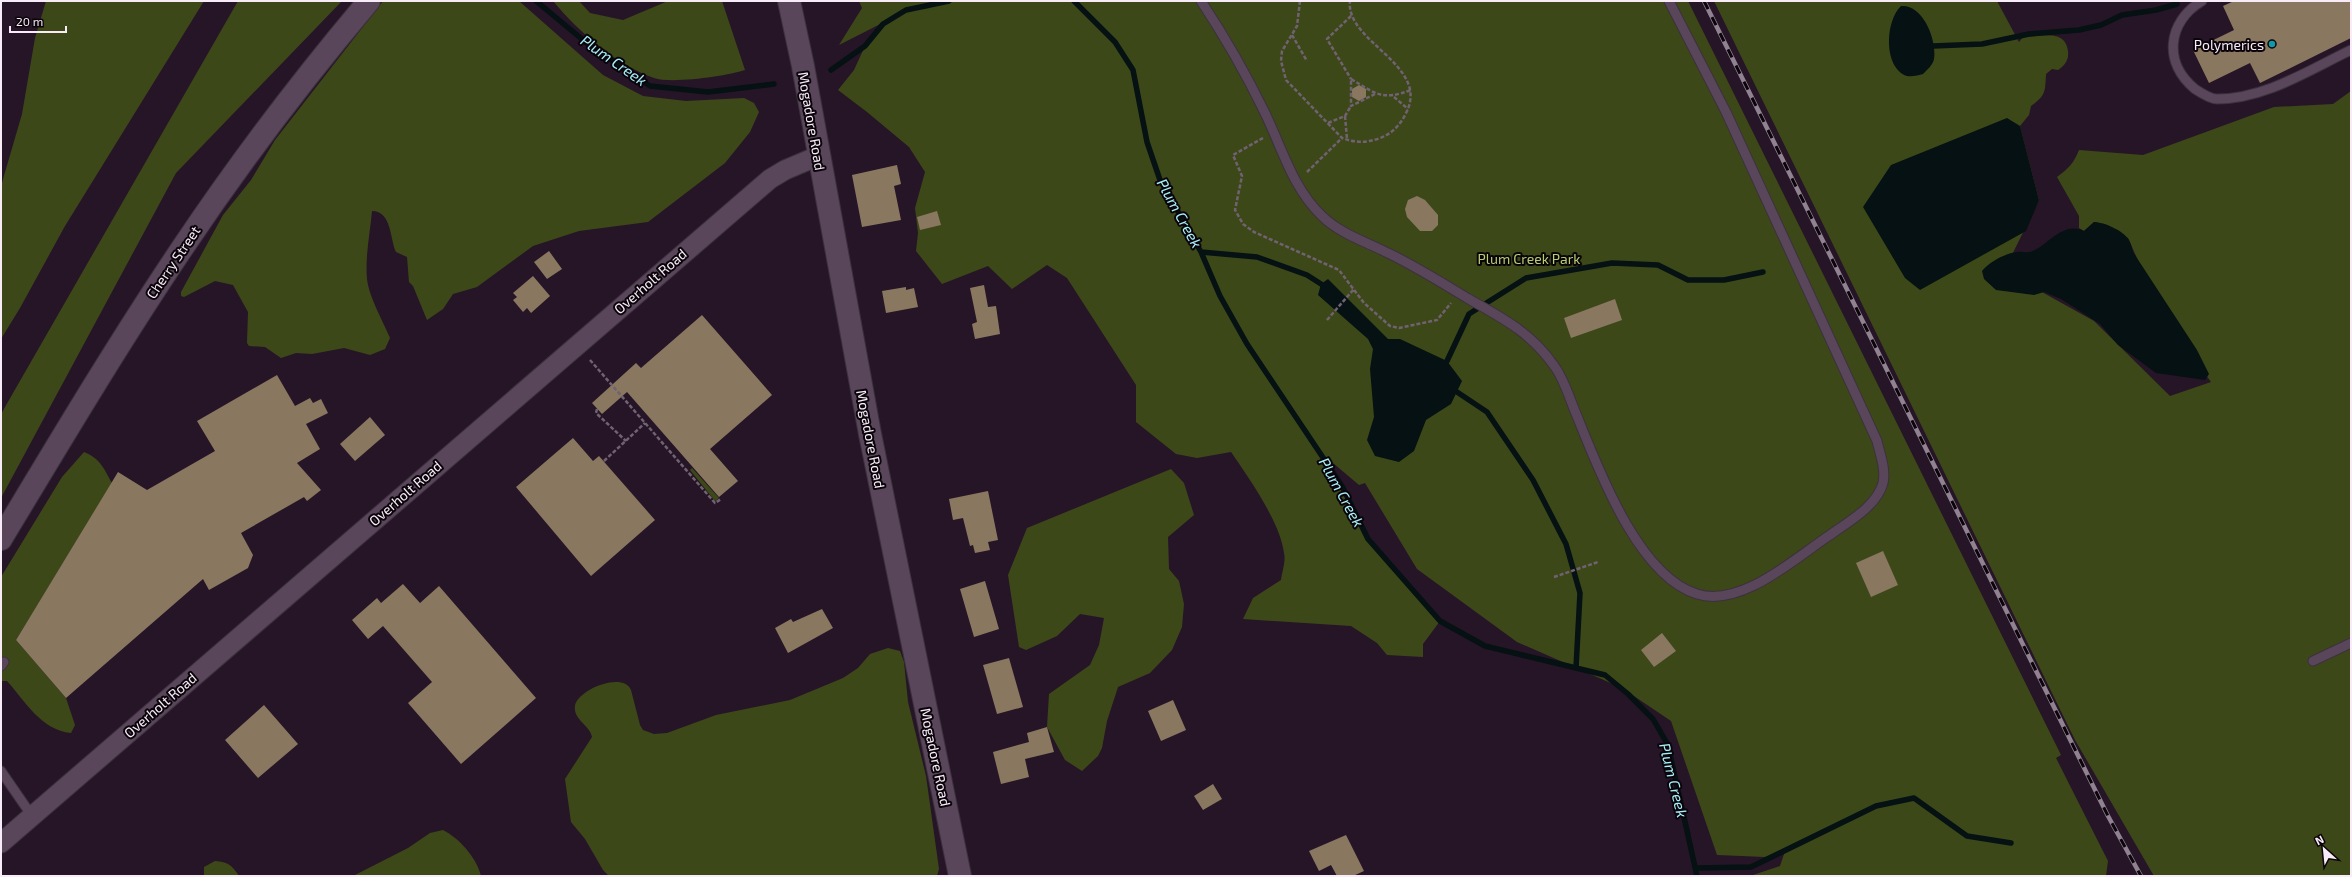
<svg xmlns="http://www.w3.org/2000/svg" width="2352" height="877" font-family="'Exo 2',sans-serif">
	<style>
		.green { fill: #3d4819 }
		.water { fill: #051112 }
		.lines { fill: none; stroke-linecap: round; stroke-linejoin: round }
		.stream { stroke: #051112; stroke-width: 5.5 }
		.building { fill: #89785f }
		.service-casing { stroke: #3d313e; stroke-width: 11 }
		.minor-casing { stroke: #3d313e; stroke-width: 21 }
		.tertiary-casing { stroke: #3d313e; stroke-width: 24 }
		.path { stroke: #716272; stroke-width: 2.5; stroke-dasharray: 4 2; stroke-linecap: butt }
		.service { stroke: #59465a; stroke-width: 9 }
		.minor { stroke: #59465a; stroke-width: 19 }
		.tertiary { stroke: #59465a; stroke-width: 22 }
		.rail-casing { stroke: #918291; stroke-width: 4.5 }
		.rail { stroke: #0b050b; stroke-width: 3; stroke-dasharray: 9; stroke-linecap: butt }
		.culture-dot { fill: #0f9aa8; stroke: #0b050b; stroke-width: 1.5 }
		.labels { text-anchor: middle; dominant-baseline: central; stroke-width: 4; stroke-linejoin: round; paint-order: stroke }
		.poi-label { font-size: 14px; fill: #f8ecf8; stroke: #0b050b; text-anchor: end }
		.street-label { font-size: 14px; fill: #f8ecf8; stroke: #0b050b }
		.park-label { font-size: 14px; fill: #b6cf70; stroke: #0b050b }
		.water-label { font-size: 15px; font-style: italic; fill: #a7f2fa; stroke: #0b050b }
	</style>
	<rect width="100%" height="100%" fill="#261527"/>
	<path class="green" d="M 46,1 L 204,1 L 65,226 L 20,308 L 1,339 L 1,186 L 22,114 L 35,38 Z
		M 238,1 L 342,1 L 176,173 L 1,498 L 1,414 Z
		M 383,1 L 519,1 L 603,75 L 643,96 L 686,101 L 744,98 L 754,103 L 759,112 L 750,132 L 725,163 L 648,222 L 579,231 L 533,246 L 477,287 L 453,294 L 443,309 L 427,320 L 413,286 L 409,282 L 407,257 L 396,252 C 390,240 392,211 372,211 C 370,234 365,256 367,279 C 369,297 383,321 390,338 L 385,349 L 370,355 L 344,348 L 312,354 L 296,353 L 281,358 L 265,347 L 249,346 L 247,343 L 248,312 L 233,285 L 215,281 L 184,297 L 181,296 L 181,292 L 223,215 L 251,180 L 275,140 Z
		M 553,1 L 579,1 L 590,13 L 623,20 L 668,1 L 722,1 L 745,70 C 727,76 672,84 654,78 C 615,64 579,32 553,1 Z
		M 859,1 L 1688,1 L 2061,755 L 2056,758 L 2108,861 L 2106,876 L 1750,876 L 1780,866 L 1785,851 L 1765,857 L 1717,855 L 1671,721 L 1622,688 L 1517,642 L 1417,569 L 1365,483 L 1359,485 L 1320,452 L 1342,486 L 1368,539 L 1440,621 L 1423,644 L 1423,657 L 1387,655 L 1377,643 L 1351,626 L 1243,619 L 1253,598 L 1281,580 C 1282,572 1286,561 1284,553 C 1280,522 1249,478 1231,452 L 1197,458 L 1176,454 L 1136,422 L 1136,385 L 1067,278 L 1047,265 L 1012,289 L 988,266 L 942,284 L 916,251 L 918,233 L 915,208 L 925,172 L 909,147 L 867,112 L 838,90 L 854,70 L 865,46 L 883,24 L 898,15 L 839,45 L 862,8 Z
		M 1714,1 L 1997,1 L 2019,42 L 2023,37 C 2039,37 2065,28 2068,51 C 2069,60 2065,65 2058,70 L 2052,69 L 2046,74 C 2045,92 2046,95 2031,106 L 2029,115 L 2020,126 L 2039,200 L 2004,271 L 2094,321 L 2170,396 L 2211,382 L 2161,312 L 2128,238 L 2094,222 L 2084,231 L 2079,228 L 2079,216 L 2057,177 C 2068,169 2074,163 2079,150 L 2143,155 L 2274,107 L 2333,104 L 2351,91 L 2351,876 L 2154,876 L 2075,740 Z
		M 84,452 C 100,458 104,469 112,483 L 16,640 L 66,698 L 75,725 L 71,733 C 41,730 25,701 7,681 L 1,681 L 1,577 L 62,477 Z
		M 692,468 L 719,498 L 715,501 L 690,470 Z
		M 1171,469 L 1184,483 L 1194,515 L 1168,537 L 1169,569 L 1179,581 L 1184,604 L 1182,627 L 1172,650 L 1150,673 L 1118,687 L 1107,721 L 1102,748 L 1098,756 L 1082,771 L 1065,760 L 1047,727 L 1049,694 L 1090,665 L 1099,645 L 1104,618 L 1080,614 L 1057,636 L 1026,650 L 1019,647 L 1008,575 L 1027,528 Z
		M 888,648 L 900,651 L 904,662 L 908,702 L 926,776 L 939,869 L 937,876 L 609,876 L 603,870 L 585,839 L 571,822 L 565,779 L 592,737 C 590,725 573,720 575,706 C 577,690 623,671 631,690 L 640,725 L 643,730 L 654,734 L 667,733 L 716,715 L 790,700 L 843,678 L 858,668 L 870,654 Z
		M 443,830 C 459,838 477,858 481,876 L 353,876 L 408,848 L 430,833 Z
		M 215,861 C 228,862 232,865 239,876 L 204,876 L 204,867 Z"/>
	<path class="water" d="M 1901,6 C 1923,4 1937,40 1934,59 C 1933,65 1927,70 1923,74 C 1919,75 1912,77 1907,76 C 1883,68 1885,21 1901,6 Z
		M 2007,118 L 2020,126 L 2039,200 L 2026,231 L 1920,290 L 1905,278 L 1863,207 L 1891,165 Z
		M 2094,222 C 2104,222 2124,231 2129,240 C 2131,244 2132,248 2133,252 L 2197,350 L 2209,374 L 2205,380 L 2156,373 L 2118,345 L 2100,324 L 2061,299 L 2044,292 L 2034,295 L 1996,290 L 1984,279 L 1982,271 C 1989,262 2006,253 2017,252 C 2021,251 2026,253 2029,252 C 2046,249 2061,220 2084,231 Z
		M 1328,279 L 1388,339 L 1400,339 L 1447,361 L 1462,381 L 1451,404 L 1426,420 L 1414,451 L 1399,462 L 1375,456 L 1367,440 L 1374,417 L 1370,369 L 1373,349 L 1368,339 L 1318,295 L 1321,284 Z"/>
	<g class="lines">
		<path class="stream" d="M 536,1 L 589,45 L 650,86 L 708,92 L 774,84
			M 1074,1 L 1115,42 L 1133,70 L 1147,142 L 1160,180 L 1201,252 L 1220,296 L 1247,344 L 1342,486 L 1368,539 L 1440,621 L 1485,646 L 1605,675 L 1628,694 L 1653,719 L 1668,745 L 1697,876
			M 1933,46 L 1982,44 L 2029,34 L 2079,30 L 2101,25 L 2122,15 L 2156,10 L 2177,4
			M 831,70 L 865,46 L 883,24 L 906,10 L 949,1
			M 1201,252 L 1257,257 L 1307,275 L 1321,284
			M 1447,361 L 1469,314 L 1526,278 L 1612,263 L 1658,265 L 1688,280 L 1724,280 L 1763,272
			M 1457,392 L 1487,412 L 1533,480 L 1566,544 L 1580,593 L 1576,668
			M 1696,868 L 1751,867 L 1876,806 L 1914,798 L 1967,836 L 2011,843"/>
	</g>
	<path class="building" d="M 2234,1 L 2351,1 L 2351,38 L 2260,83 L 2250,63 L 2209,83 L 2193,50 L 2234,30 L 2223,6 Z
		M 1359,85 L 1366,89 L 1366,97 L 1359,101 L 1352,97 L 1352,89 Z
		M 897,165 L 901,184 L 894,186 L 901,220 L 862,227 L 852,175 Z
		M 1417,196 L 1425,200 L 1438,215 L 1438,225 L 1432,231 L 1420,231 L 1407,217 L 1405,209 L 1408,200 Z
		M 937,211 L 941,225 L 920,230 L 917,217 Z
		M 549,251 L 562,269 L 547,279 L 534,262 Z
		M 533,276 L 550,296 L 531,313 L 527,308 L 523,312 L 513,300 L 517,297 L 513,293 Z
		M 984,285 L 988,307 L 996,306 L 1000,334 L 975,339 L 972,324 L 977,322 L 970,288 Z
		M 906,287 L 906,290 L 914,288 L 918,307 L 886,313 L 882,291 Z
		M 1615,299 L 1622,320 L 1571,338 L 1564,318 Z
		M 702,315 L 772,395 L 710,449 L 738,481 L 719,497 L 627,392 L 602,414 L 592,403 L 636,363 L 641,368 Z
		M 277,375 L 295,406 L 310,398 L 313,403 L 321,399 L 328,413 L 306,424 L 320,449 L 297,463 L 321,490 L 307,501 L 304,497 L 241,533 L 253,555 L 248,568 L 209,590 L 203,579 L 66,698 L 16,640 L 118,472 L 147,490 L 215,451 L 197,421 Z
		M 370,417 L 385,435 L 355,461 L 340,444 Z
		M 573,438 L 593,461 L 599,456 L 655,520 L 591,576 L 516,487 Z
		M 988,491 L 998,540 L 988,542 L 990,550 L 975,553 L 973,545 L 970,546 L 963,518 L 953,520 L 949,499 Z
		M 1883,551 L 1898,585 L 1871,597 L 1856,563 Z
		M 985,581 L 999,629 L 974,637 L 960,589 Z
		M 403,584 L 420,603 L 439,586 L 536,698 L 461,764 L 408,703 L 432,682 L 383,626 L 368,639 L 352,620 L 377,598 L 381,603 Z
		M 822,609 L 833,628 L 788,653 L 775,628 L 791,619 L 793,622 Z
		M 1662,633 L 1676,651 L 1654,667 L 1641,650 Z
		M 1009,658 L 1023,707 L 997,714 L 983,665 Z
		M 1173,700 L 1186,730 L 1161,741 L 1148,711 Z
		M 264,705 L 298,744 L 258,778 L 225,740 Z
		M 1047,727 L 1054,752 L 1025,759 L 1029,777 L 1001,784 L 993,752 L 1029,742 L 1027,733 Z
		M 1213,784 L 1222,799 L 1203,810 L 1194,796 Z
		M 1346,835 L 1364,871 L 1353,876 L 1337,876 L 1331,865 L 1319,871 L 1309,851 Z"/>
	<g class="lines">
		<g class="service-casing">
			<path id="service" d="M 1201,1 C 1225,37 1246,74 1265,113 C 1282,148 1293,189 1322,216 C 1339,233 1366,242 1388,253 C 1415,266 1441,282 1467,298 C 1502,318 1531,332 1555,367 C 1565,381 1570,400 1577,416 C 1598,468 1638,576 1697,594 C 1741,608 1795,558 1830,535 C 1848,522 1877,506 1883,483 C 1886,469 1880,454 1877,441 L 1726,112 L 1669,1
				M 2202,1 C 2167,22 2163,63 2195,89 C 2201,93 2210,99 2217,99 C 2265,99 2309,70 2351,50
				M 2313,661 L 2351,643
				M 1,666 L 4,662
				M 1,771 L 32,816"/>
		</g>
		<g class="minor-casing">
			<path id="minor" d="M 1,843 L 770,179 L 785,170 L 818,156"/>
		</g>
		<g class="tertiary-casing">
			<path id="tertiary" d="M 789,1 L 803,66 L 870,434 L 960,876
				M 1,539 C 60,441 119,342 183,247 C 240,162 303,79 369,1"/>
		</g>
		<path class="path" d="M 1300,1 L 1297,26 L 1282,51 L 1281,61 L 1286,80 L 1342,138 C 1355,143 1367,143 1380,138 C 1392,134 1401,124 1406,113 C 1431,65 1345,42 1350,1
			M 1351,16 L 1327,39 L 1351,79
			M 1292,35 L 1307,61
			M 1375,94 L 1351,106 L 1351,79 C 1376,94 1382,101 1411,90
			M 1394,97 L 1408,109
			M 1345,116 L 1347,139
			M 1328,123 L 1345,116 L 1351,106
			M 1263,138 L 1233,155 L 1242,176 L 1235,210 L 1243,224 L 1254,232 L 1339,270 L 1364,303 L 1390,326 L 1399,328 L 1437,320 L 1451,303
			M 1307,172 L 1342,138
			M 1327,320 L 1354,289
			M 590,360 L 715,503 L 721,499
			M 597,409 L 596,413 L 626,441
			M 604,461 L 645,423
			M 1554,577 L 1598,562"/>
		<use href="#service" class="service"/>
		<use href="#minor" class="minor"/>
		<use href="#tertiary" class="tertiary"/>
		<g class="rail-casing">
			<path id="rail" d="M 1704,1 L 2108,816 L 2141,876"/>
		</g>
		<use href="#rail" class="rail"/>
	</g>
	<circle class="culture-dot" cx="2272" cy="44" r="4"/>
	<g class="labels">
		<g class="poi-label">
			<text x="2264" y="44">Polymerics</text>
		</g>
		<g class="street-label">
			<text transform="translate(812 121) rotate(80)">Mogadore Road</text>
			<text transform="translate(173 262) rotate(-56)">Cherry Street</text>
			<text transform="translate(650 281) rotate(-41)">Overholt Road</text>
			<text transform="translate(871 439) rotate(79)">Mogadore Road</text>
			<text transform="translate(405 493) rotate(-41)">Overholt Road</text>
			<text transform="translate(160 705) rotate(-41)">Overholt Road</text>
			<text transform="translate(936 757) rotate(78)">Mogadore Road</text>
		</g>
		<g class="park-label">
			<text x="1529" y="258">Plum Creek Park</text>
		</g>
		<g class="water-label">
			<text transform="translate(614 60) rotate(35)">Plum Creek</text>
			<text transform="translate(1180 213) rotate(61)">Plum Creek</text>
			<text transform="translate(1342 492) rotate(61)">Plum Creek</text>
			<text transform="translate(1674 780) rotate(76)">Plum Creek</text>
		</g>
	</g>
	<rect width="2352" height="877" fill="none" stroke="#f8ecf8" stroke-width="4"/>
	<g transform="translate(2324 849) rotate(333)" stroke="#0b050b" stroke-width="3" paint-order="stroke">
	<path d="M0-3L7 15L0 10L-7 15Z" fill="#f8ecf8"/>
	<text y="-6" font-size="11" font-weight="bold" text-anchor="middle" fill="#f8ecf8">N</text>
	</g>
	<path d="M10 26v6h56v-6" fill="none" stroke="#f8ecf8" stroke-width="2"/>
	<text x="16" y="26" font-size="12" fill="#f8ecf8" stroke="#0b050b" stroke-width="3" paint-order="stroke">20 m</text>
</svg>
